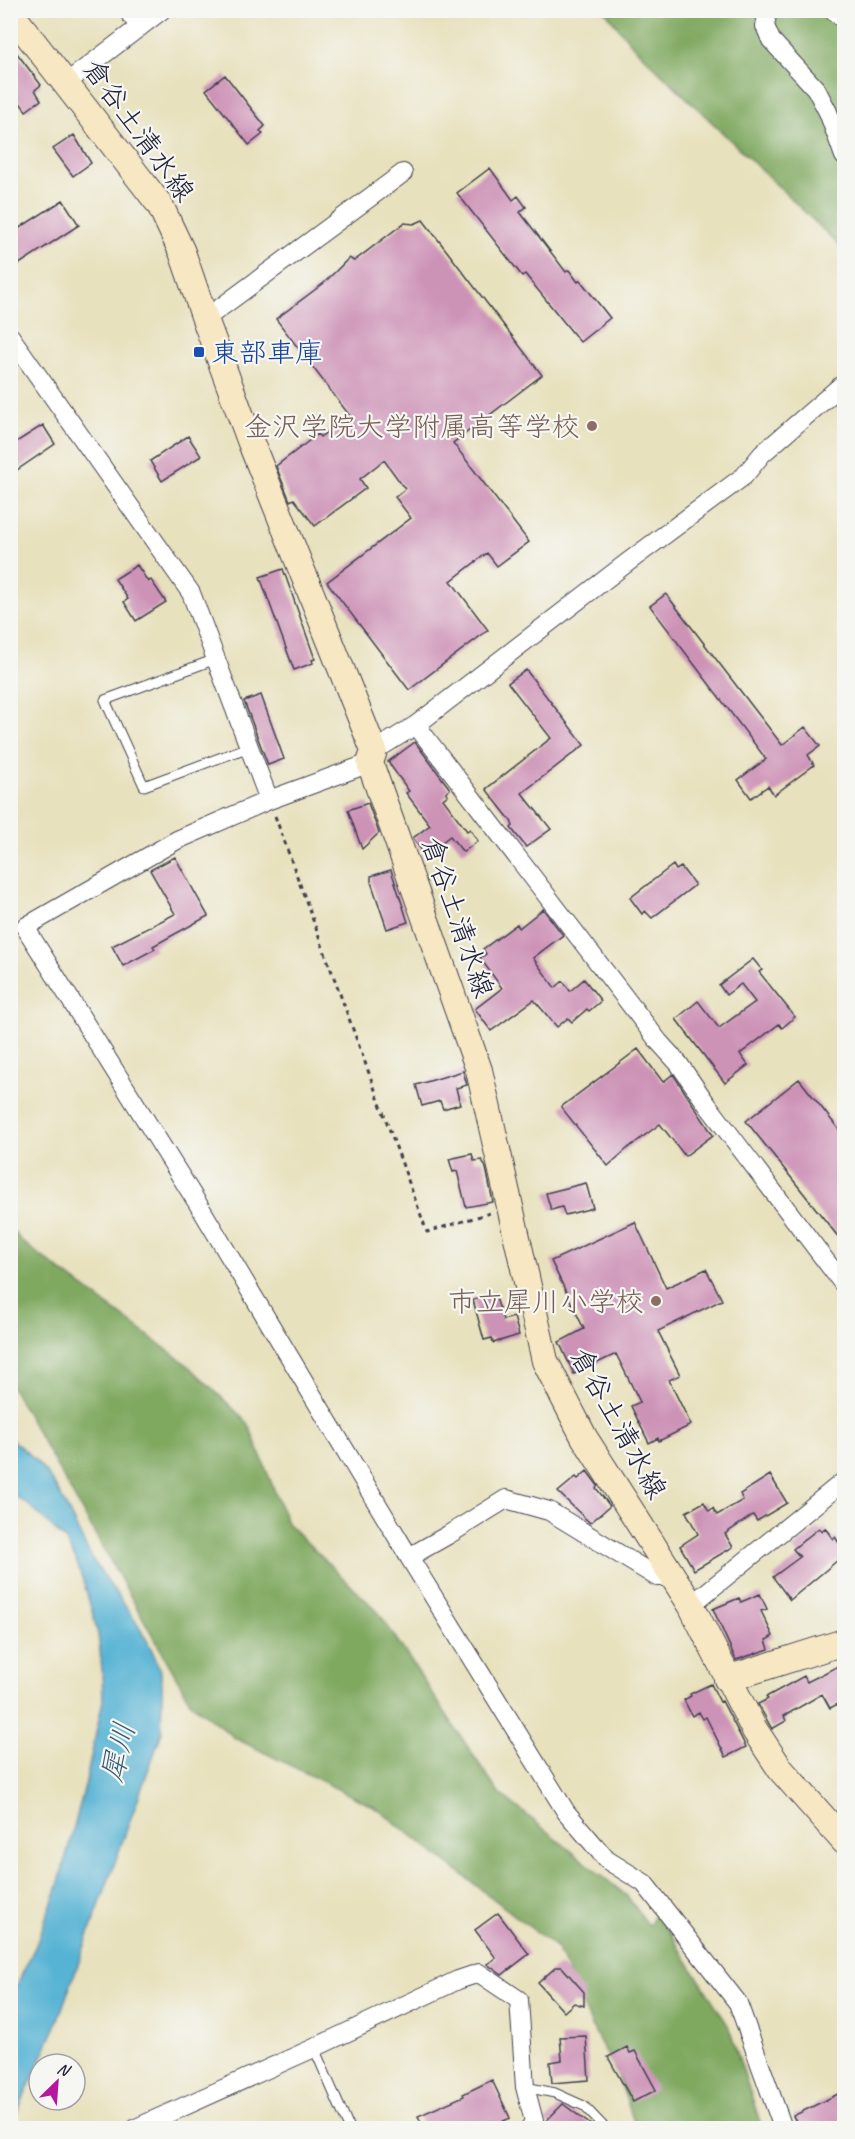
<svg xmlns="http://www.w3.org/2000/svg" width="855" height="2139" font-family="Caveat,'Klee One',sans-serif">
	<style>
		.forest { fill: #80a960; stroke: #51664e; stroke-width: 1.5 }
		.water { fill: #56b3d4; stroke: #3c6a88; stroke-width: 1.5 }
		.building { fill: #cd93b7 }
		.lines { fill: none; stroke-linecap: round; stroke-linejoin: round }
		.lane-casing { stroke: #403f4e; stroke-width: 11 }
		.street-casing { stroke: #403f4e; stroke-width: 20 }
		.secondary-casing { stroke: #403f4e; stroke-width: 28 }
		.path { stroke: #403f4e; stroke-width: 3; stroke-dasharray: 4.5 4.5; stroke-linecap: butt }
		.lane { stroke: #fff; stroke-width: 9 }
		.street { stroke: #fff; stroke-width: 18 }
		.secondary { stroke: #f7e8c3; stroke-width: 26 }
		.transit-dot { fill: #1a4fb4; stroke: #f6f6f2; stroke-width: 2 }
		.education-dot { fill: #8d6e63; stroke: #f6f6f2; stroke-width: 2 }
		.labels { text-anchor: middle; dominant-baseline: central; stroke-width: 4.5; stroke-linejoin: round; paint-order: stroke }
		.street-label { font-size: 28px; fill: #22223b; stroke: #f6f6f2 }
		.transit-label { font-size: 28px; fill: #164399; stroke: #f6f6f2; text-anchor: start }
		.education-label { font-size: 28px; fill: #785e54; stroke: #f6f6f2; text-anchor: end }
		.water-label { font-size: 30px; font-style: italic; fill: #375c78; stroke: #f6f6f2 }
	</style>
	<rect width="100%" height="100%" fill="#f6f6f2"/>
	<filter id="ink" filterUnits="userSpaceOnUse"><feTurbulence type="fractalNoise" baseFrequency=".0167" numOctaves="2"/><feDisplacementMap in="SourceGraphic" scale="12" xChannelSelector="R" yChannelSelector="G"/><feConvolveMatrix kernelMatrix="1 2 1 2 8 2 1 2 1" color-interpolation-filters="sRGB"/></filter>
	<filter id="wash" filterUnits="userSpaceOnUse"><feTurbulence type="fractalNoise" baseFrequency=".008" numOctaves="4" result="noise"/><feDisplacementMap in="SourceGraphic" scale="24" xChannelSelector="R" yChannelSelector="G"/><feGaussianBlur stdDeviation="1.35" result="paint"/><feColorMatrix in="noise" values="0 0 0 0 0 0 0 0 0 0 0 0 0 0 0 0 0 1.4 0 .05"/><feComposite in="paint" operator="in"/></filter>
	<g filter="url(#wash)">
		<rect width="100%" height="100%" fill="#e8e1bd"/>
		<path class="forest" d="M 605,11 L 844,11 L 844,250 L 633,46 Z
			M 10,1227 L 21,1241 L 189,1366 L 248,1423 L 287,1523 L 379,1613 L 497,1791 L 627,1896 L 649,1926 L 656,1911 L 728,2025 L 762,2128 L 636,2128 L 618,2075 L 596,2035 L 557,1948 L 376,1808 L 235,1738 L 191,1703 L 11,1386 Z"/>
		<path class="water" d="M 11,1439 C 21,1448 35,1458 44,1470 C 67,1499 77,1536 97,1566 C 119,1599 147,1631 159,1668 C 166,1689 159,1710 162,1732 L 55,2028 L 11,2126 L 11,1997 L 36,1945 L 58,1886 L 85,1786 L 103,1700 L 102,1670 L 98,1634 L 86,1590 L 77,1563 L 66,1541 L 31,1507 L 11,1493 Z"/>
		<g id="blocks">
			<path class="building" d="M 10,44 L 41,85 L 35,90 L 41,100 L 26,111 L 10,89 Z
				M 225,75 L 265,126 L 260,131 L 263,134 L 249,145 L 206,90 Z
				M 74,135 L 91,163 L 73,176 L 53,149 Z
				M 490,168 L 513,200 L 518,196 L 526,207 L 520,212 L 566,272 L 569,270 L 578,282 L 580,280 L 610,318 L 580,342 L 525,274 L 522,276 L 457,193 Z
				M 63,200 L 79,225 L 10,270 L 10,234 Z
				M 423,220 L 542,375 L 453,443 L 529,542 L 497,566 L 487,553 L 451,581 L 488,630 L 409,690 L 327,582 L 411,518 L 395,497 L 405,489 L 384,460 L 360,479 L 366,488 L 315,526 L 294,499 L 290,501 L 276,466 L 318,434 L 320,437 L 350,416 L 276,319 L 324,283 L 349,258 L 354,261 L 404,223 L 414,224 Z
				M 43,425 L 55,444 L 17,470 L 10,460 L 10,446 Z
				M 188,436 L 201,456 L 162,481 L 150,461 Z
				M 137,565 L 148,582 L 151,580 L 166,602 L 136,621 L 124,602 L 128,599 L 115,579 Z
				M 283,569 L 315,659 L 312,660 L 313,663 L 294,670 L 260,577 Z
				M 666,594 L 782,745 L 805,727 L 820,746 L 808,755 L 814,765 L 774,795 L 768,786 L 751,798 L 738,780 L 766,759 L 650,606 Z
				M 526,670 L 584,745 L 522,793 L 551,829 L 526,847 L 511,828 L 513,826 L 511,821 L 486,789 L 551,738 L 508,683 Z
				M 261,695 L 284,759 L 268,765 L 244,701 Z
				M 415,742 L 450,789 L 446,793 L 448,795 L 443,799 L 467,831 L 470,829 L 478,841 L 463,852 L 450,836 L 425,855 L 413,838 L 430,825 L 406,793 L 409,791 L 388,762 Z
				M 368,803 L 379,833 L 362,849 L 348,810 Z
				M 175,857 L 208,916 L 153,946 L 155,949 L 123,966 L 112,946 L 175,914 L 150,870 Z
				M 673,865 L 676,870 L 681,867 L 695,885 L 652,918 L 645,911 L 642,914 L 630,898 Z
				M 391,870 L 408,922 L 387,929 L 371,882 L 371,876 Z
				M 543,909 L 563,935 L 533,958 L 555,988 L 563,981 L 570,991 L 584,979 L 601,1001 L 589,1011 L 587,1009 L 572,1022 L 568,1018 L 557,1027 L 534,1000 L 491,1031 L 475,1009 L 502,988 L 480,958 L 486,954 L 483,949 L 517,924 L 519,928 Z
				M 753,959 L 762,970 L 759,972 L 795,1017 L 782,1028 L 779,1024 L 740,1054 L 748,1065 L 725,1083 L 676,1019 L 698,1001 L 719,1028 L 755,1002 L 741,984 L 726,995 L 719,985 Z
				M 638,1049 L 663,1082 L 673,1074 L 713,1135 L 685,1156 L 660,1124 L 628,1148 L 608,1166 L 561,1107 Z
				M 463,1071 L 467,1085 L 456,1088 L 460,1104 L 443,1109 L 440,1101 L 422,1106 L 416,1085 Z
				M 799,1079 L 844,1136 L 844,1244 L 746,1121 Z
				M 472,1154 L 474,1161 L 482,1160 L 486,1168 L 493,1202 L 466,1207 L 457,1171 L 453,1172 L 449,1159 Z
				M 586,1183 L 593,1208 L 565,1215 L 562,1207 L 551,1210 L 546,1193 Z
				M 635,1222 L 666,1288 L 706,1269 L 722,1300 L 658,1331 L 680,1375 L 669,1380 L 691,1425 L 659,1441 L 658,1438 L 649,1443 L 631,1406 L 640,1402 L 616,1354 L 574,1374 L 559,1342 L 584,1329 L 551,1261 Z
				M 495,1294 L 503,1320 L 514,1317 L 519,1335 L 493,1343 L 492,1338 L 484,1340 L 473,1300 Z
				M 587,1471 L 598,1486 L 596,1488 L 610,1506 L 590,1523 L 558,1492 L 576,1477 L 578,1479 Z
				M 770,1475 L 787,1503 L 757,1521 L 753,1515 L 725,1534 L 733,1547 L 694,1570 L 680,1546 L 698,1534 L 686,1512 L 704,1502 L 709,1511 L 713,1508 L 717,1515 L 743,1500 L 740,1494 Z
				M 819,1528 L 822,1531 L 825,1528 L 833,1539 L 835,1537 L 844,1550 L 844,1555 L 790,1600 L 773,1577 L 800,1557 L 793,1549 Z
				M 760,1594 L 767,1609 L 761,1611 L 773,1636 L 766,1640 L 769,1649 L 736,1660 L 713,1609 L 739,1598 L 741,1602 Z
				M 844,1663 L 844,1701 L 830,1708 L 822,1694 L 784,1716 L 786,1721 L 772,1729 L 758,1704 L 768,1699 L 766,1697 L 804,1676 L 807,1682 Z
				M 711,1684 L 720,1702 L 722,1701 L 746,1747 L 726,1757 L 706,1717 L 703,1719 L 699,1712 L 692,1716 L 684,1700 L 691,1696 L 690,1694 Z
				M 498,1913 L 529,1954 L 502,1975 L 487,1964 L 496,1958 L 475,1930 Z
				M 556,1967 L 562,1967 L 584,1992 L 584,2006 L 574,2003 L 564,2012 L 538,1983 Z
				M 586,2036 L 589,2080 L 552,2083 L 550,2062 L 562,2060 L 560,2037 Z
				M 627,2047 L 630,2053 L 635,2051 L 656,2090 L 633,2102 L 608,2057 Z
				M 492,2080 L 510,2118 L 493,2126 L 491,2121 L 476,2128 L 424,2128 L 418,2116 L 464,2096 L 463,2094 Z
				M 844,2091 L 844,2128 L 800,2128 L 793,2116 Z
				M 563,2104 L 595,2128 L 552,2128 L 545,2122 Z"/>
		</g>
	</g>
	<g filter="url(#ink)">
		<use href="#blocks" fill-opacity="0" stroke="#403f4e" stroke-width="1.5"/>
		<g class="lines">
			<g class="lane-casing">
				<path id="lane" d="M 216,659 L 105,700 L 144,786 L 249,747
					M 314,2048 L 349,2128
					M 525,2087 L 555,2093 L 584,2106 L 605,2128"/>
			</g>
			<g class="street-casing">
				<path id="street" d="M 127,10 L 140,27
					M 768,10 L 765,26 L 771,40 L 816,89 L 828,112 L 844,156
					M 832,10 L 844,19
					M 66,83 L 162,10
					M 205,319 L 403,173
					M 10,336 L 191,593 L 269,800
					M 416,725 L 659,1042 L 679,1064 L 706,1103 L 844,1285
					M 374,751 L 416,725 L 628,562 L 744,476 L 762,454 L 844,383
					M 370,763 L 269,800 L 177,840 L 25,927 L 203,1212 L 409,1557 L 448,1535 L 506,1499 L 549,1511 L 657,1577 L 673,1577
					M 409,1557 L 566,1812 L 607,1860 L 644,1883 L 738,2003 L 783,2128
					M 691,1605 L 844,1481
					M 136,2128 L 314,2048 L 458,1980 L 479,1973 L 519,2000 L 525,2087 L 534,2121 L 530,2128"/>
			</g>
			<g class="secondary-casing">
				<path id="secondary" d="M 10,12 L 160,205 L 182,252 L 205,319 L 251,443 L 374,751 L 370,763 L 479,1070 L 545,1361 L 584,1437 L 691,1605 L 754,1729 L 781,1770 L 844,1841
					M 727,1679 L 844,1642"/>
			</g>
			<path class="path" d="M 275,816 L 427,1232 L 490,1213"/>
			<use href="#lane" class="lane"/>
			<use href="#street" class="street"/>
			<use href="#secondary" class="secondary"/>
		</g>
	</g>
	<rect class="transit-dot" x="193" y="346" width="12" height="12" rx="3"/>
	<g class="education-dot">
		<circle cx="592" cy="426" r="6"/>
		<circle cx="656" cy="1301" r="6"/>
	</g>
	<g class="labels">
		<g class="street-label">
			<text transform="translate(139 130) rotate(54)">倉谷土清水線</text>
			<text transform="translate(458 917) rotate(71)">倉谷土清水線</text>
			<text transform="translate(619 1423) rotate(61)">倉谷土清水線</text>
		</g>
		<g class="transit-label">
			<text x="211" y="352">東部車庫</text>
		</g>
		<g class="education-label">
			<text x="580" y="426">金沢学院大学附属高等学校</text>
			<text x="644" y="1301">市立犀川小学校</text>
		</g>
		<g class="water-label">
			<text transform="translate(118 1752) rotate(-76)">犀川</text>
		</g>
	</g>
	<rect width="855" height="2139" fill="none" stroke="#f6f6f2" stroke-width="36"/>
	<g transform="translate(57 2082) rotate(25)"><circle r="28" fill="#f6f6f2" stroke="#a1a1a9" stroke-width="1.5"/>
	<path d="M0-4.5L10 22L0 15L-10 22Z" fill="#b5179e"/>
	<text y="-9" font-size="16" font-weight="bold" text-anchor="middle" fill="#22223b">N</text>
	</g>
</svg>
